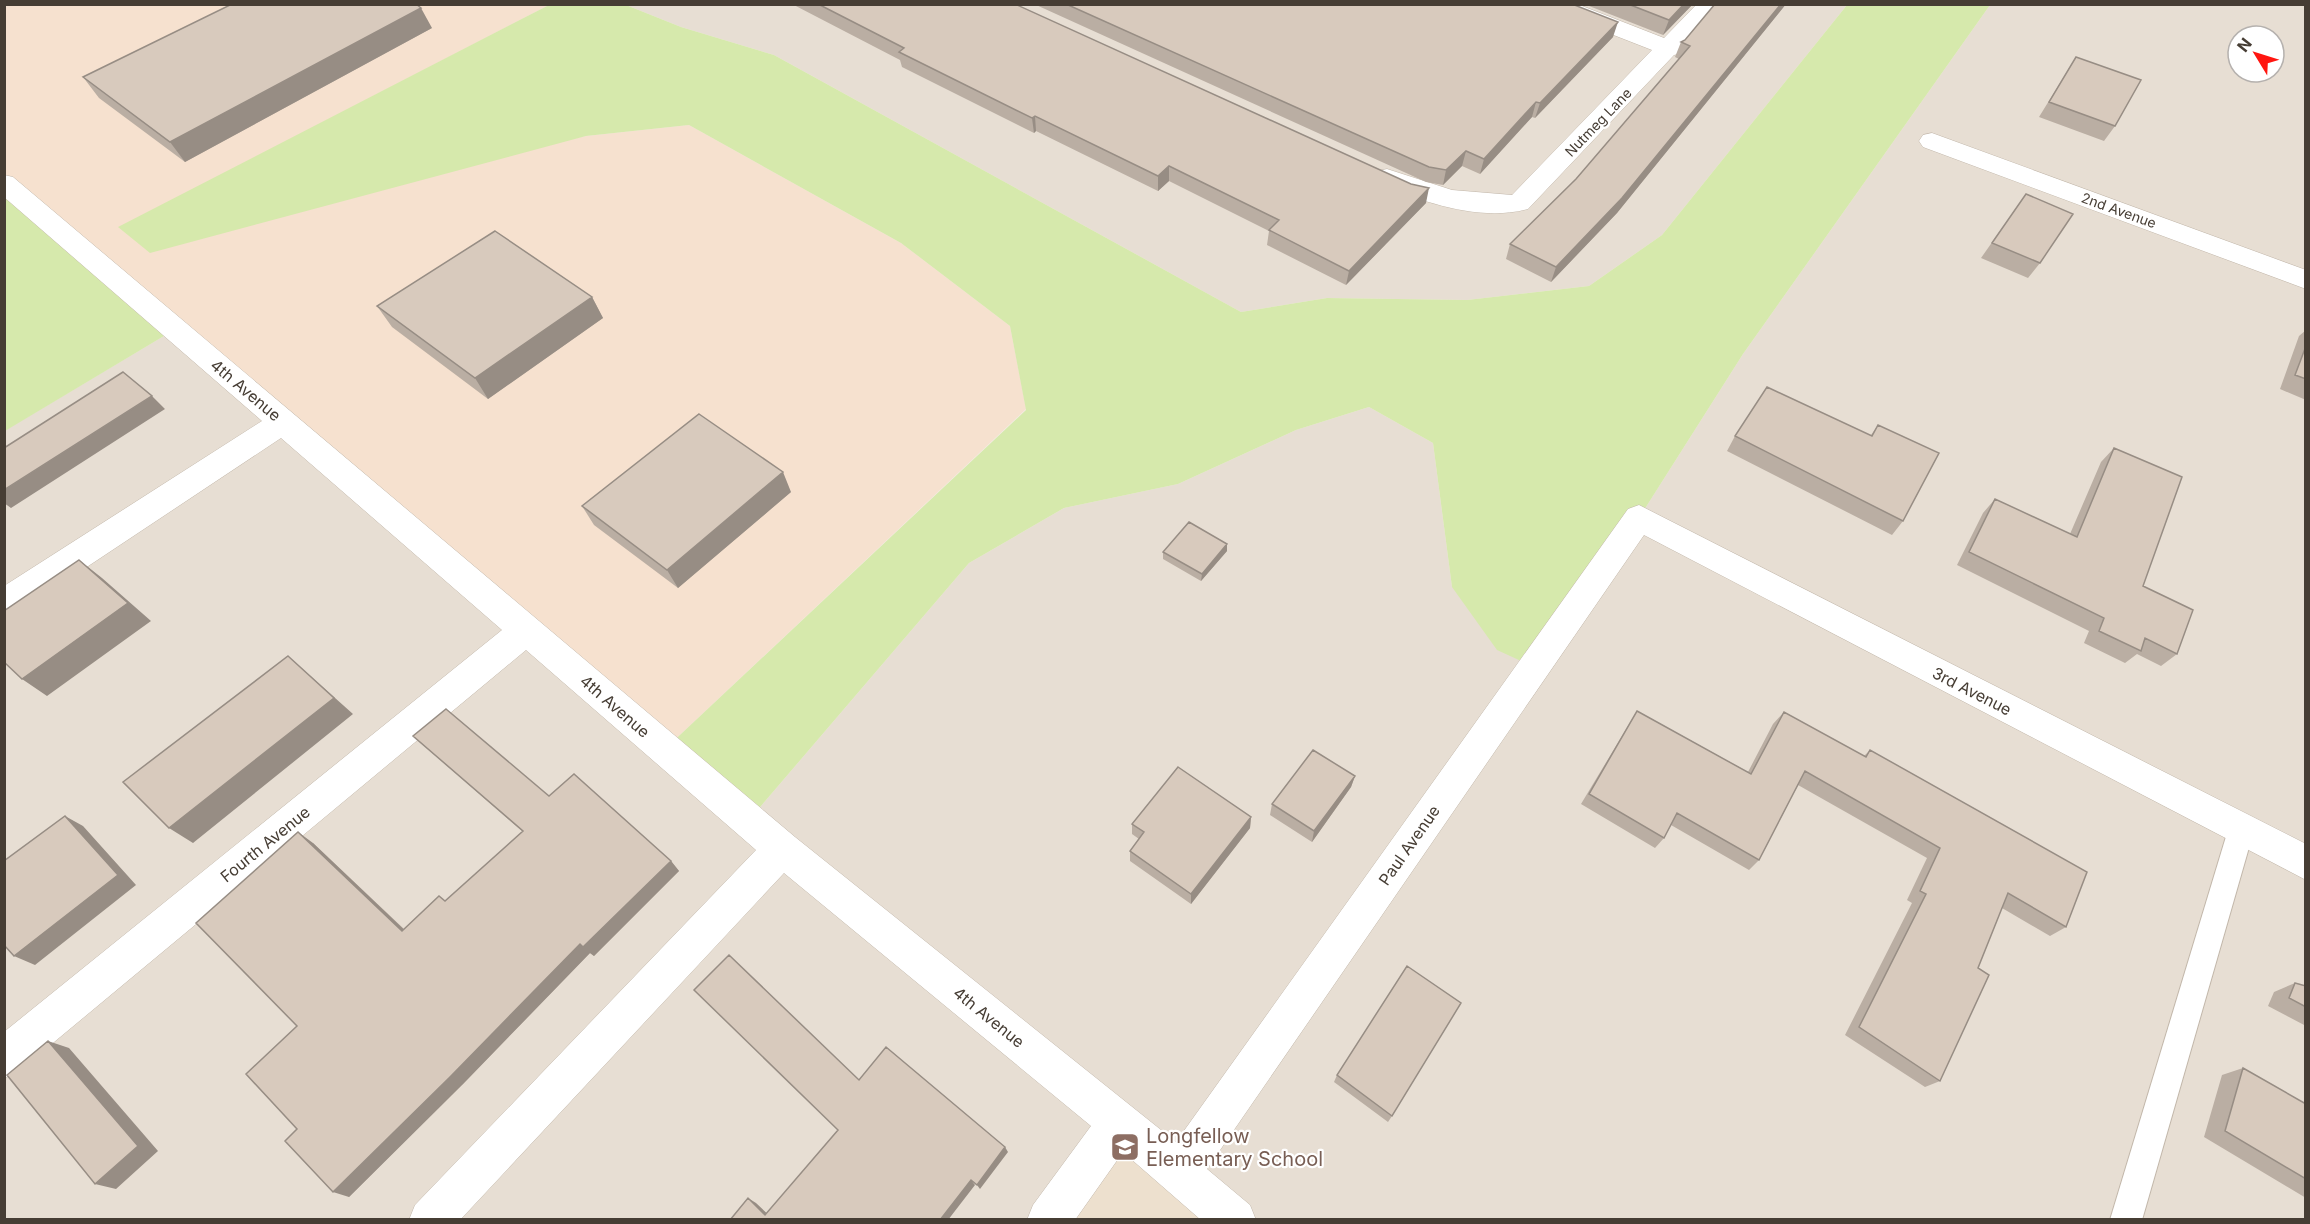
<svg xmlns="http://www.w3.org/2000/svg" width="2310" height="1224" font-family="Inter,sans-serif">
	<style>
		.residential { fill: #e7ded3; fill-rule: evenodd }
		.commercial { fill: #f6e1cf }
		.education { fill: #ede0ce }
		.green { fill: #d6e9ac }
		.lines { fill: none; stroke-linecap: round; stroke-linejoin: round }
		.service-casing { stroke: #c2b7aa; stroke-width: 2 }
		.minor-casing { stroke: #c2b7aa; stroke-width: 1 }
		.service { fill: #fff; fill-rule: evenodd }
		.minor { fill: #fff; fill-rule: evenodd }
		.wall { fill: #baaea3 }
		.shaded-wall { fill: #978d84 }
		.building { fill: #d8cabd; stroke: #978d84; stroke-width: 1.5 }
		.labels { text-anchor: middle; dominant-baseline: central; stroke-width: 4.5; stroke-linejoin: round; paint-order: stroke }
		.far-street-label { font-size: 14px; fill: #463d34; stroke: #fff }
		.street-label { font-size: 16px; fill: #463d34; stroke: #fff }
		.near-education-label { font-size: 20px; fill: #785e54; stroke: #fff; text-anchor: start }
	</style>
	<rect width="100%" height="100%" fill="#f3ede5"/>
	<path class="residential" d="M 626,5 L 1847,5 L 1662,235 L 1589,286 L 1467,300 L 1327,298 L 1241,312 L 774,55 L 681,27 Z
		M 1990,5 L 2305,5 L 2305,1219 L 5,1219 L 4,431 L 174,330 L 749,820 L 969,563 L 1064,508 L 1178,484 L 1296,430 L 1369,407 L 1433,443 L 1452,587 L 1639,518 L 1743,354 ZM 2238,36 L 2274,36 L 2274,72 L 2238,72 Z"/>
	<path class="commercial" d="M 5,5 L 549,5 L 119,228 L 586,136 L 689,125 L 901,243 L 1010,326 L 1026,409 L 665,749 L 5,183 Z"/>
	<path class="education" d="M 1119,1122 L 1236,1220 L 1048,1220 Z"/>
	<path class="green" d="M 549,5 L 626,5 L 681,27 L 774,55 L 1241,312 L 1327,298 L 1467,300 L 1589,286 L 1662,235 L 1847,5 L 1990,5 L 1743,354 L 1639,518 L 1534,667 L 1497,650 L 1452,587 L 1433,443 L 1369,407 L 1296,430 L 1178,484 L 1064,508 L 969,563 L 749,820 L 665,749 L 1026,410 L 1010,326 L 901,243 L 689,125 L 586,136 L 150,253 L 118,227 Z
		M 4,183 L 174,330 L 5,431 L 4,431 Z"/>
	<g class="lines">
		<g class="service-casing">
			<path id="service" d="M 2241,818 L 2250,821 L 2254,830 L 2142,1220 L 2110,1220 L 2228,830 L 2232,821 Z"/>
		</g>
		<g class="minor-casing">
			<path id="minor" d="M 1544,4 L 1577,4 L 1664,38 L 1697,4 L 1721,4 L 1678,54 L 1674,55 L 1528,209 C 1480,222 1422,202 1378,183 L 1374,177 L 1378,171 L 1387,169 L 1452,190 L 1512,195 L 1652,50 L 1547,9 Z
				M 1932,133 L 2306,270 L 2306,289 L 1923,147 L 1919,141 L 1923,135 Z
				M 4,175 L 13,177 L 795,837 L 1176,1142 L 1628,509 L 1639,505 L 2306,844 L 2306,880 L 1644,535 L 1207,1169 L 1250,1205 L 1256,1220 L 1201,1220 L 1123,1152 L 1075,1220 L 1027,1220 L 1033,1205 L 1091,1126 L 784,873 L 460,1220 L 409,1220 L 415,1205 L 756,850 L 526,650 L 18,1072 L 4,1078 L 4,1032 L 502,630 L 281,438 L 16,614 L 4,618 L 4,586 L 262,421 L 4,197 Z"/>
		</g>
		<use href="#service" class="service"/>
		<use href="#minor" class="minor"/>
	</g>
	<path class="wall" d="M 792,4 L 1015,4 L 1426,203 L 1346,285 L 1267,245 L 1269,231 L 1169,181 L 1158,191 L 1036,131 L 1034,133 L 902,67 L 900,60 Z
		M 1034,4 L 1572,4 L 1613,37 L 1535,118 L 1532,117 L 1480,174 L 1462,166 L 1443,185 L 1426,182 Z
		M 1584,4 L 1693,4 L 1663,35 Z
		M 1715,4 L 1786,4 L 1617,213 L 1551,282 L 1506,259 L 1510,244 L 1576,179 L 1679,59 L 1675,57 L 1681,42 L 1685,40 Z
		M 432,28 L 185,162 L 99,98 L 83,77 Z
		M 2076,57 L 2115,126 L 2104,141 L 2039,117 Z
		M 2026,194 L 2040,263 L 2028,278 L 1981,258 Z
		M 592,297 L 603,318 L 488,399 L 392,327 L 377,306 Z
		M 2306,330 L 2306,400 L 2280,389 L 2299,336 Z
		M 1878,425 L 1903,521 L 1892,535 L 1727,451 L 1735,436 L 1871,435 Z
		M 2114,448 L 2143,586 L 2177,654 L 2161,666 L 2137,654 L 2125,663 L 2084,643 L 2089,631 L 1957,565 L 1983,513 L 1995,499 L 2070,534 L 2101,462 Z
		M 791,492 L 678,588 L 594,525 L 582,506 Z
		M 1227,551 L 1201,581 L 1163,559 L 1163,552 Z
		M 1637,711 L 1748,772 L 1773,724 L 1784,712 L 1864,756 L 1870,750 L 2066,927 L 2050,936 L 2002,908 L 1978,968 L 1940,1081 L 1925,1087 L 1845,1035 L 1912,903 L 1907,900 L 1927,858 L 1798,785 L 1759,860 L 1749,870 L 1671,825 L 1664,838 L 1655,848 L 1581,804 Z
		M 413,736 L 549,796 L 671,861 L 679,871 L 594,956 L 590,953 L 463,1084 L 349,1197 L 297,1129 L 297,1026 L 313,843 L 404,929 L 439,896 L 445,901 L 523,832 Z
		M 1355,776 L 1351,787 L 1312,842 L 1270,815 L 1272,804 Z
		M 1251,817 L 1250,828 L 1191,904 L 1130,861 L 1130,851 L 1139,839 L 1132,834 L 1132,824 Z
		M 2295,983 L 2306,986 L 2306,1026 L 2268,1006 L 2274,992 Z
		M 2243,1068 L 2306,1104 L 2306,1198 L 2204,1137 L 2222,1075 Z
		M 1337,1075 L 1392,1116 L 1388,1122 L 1334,1082 Z"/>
	<path class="shaded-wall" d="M 1684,4 L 1693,4 L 1663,35 L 1669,20 Z
		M 1781,4 L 1786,4 L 1617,213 L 1551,282 L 1556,267 Z
		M 421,8 L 432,28 L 185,162 L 170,142 Z
		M 1618,22 L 1613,37 L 1535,118 L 1540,103 Z
		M 1536,102 L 1532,117 L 1480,174 L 1484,159 Z
		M 1035,116 L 1036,131 L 1034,133 L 1032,118 Z
		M 1466,151 L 1462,166 L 1443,185 L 1446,170 Z
		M 1169,166 L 1169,181 L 1158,191 L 1158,176 Z
		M 1429,188 L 1426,203 L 1346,285 L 1349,271 Z
		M 592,297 L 603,318 L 488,399 L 475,378 Z
		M 152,396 L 165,409 L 11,508 L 4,503 L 4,490 Z
		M 783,472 L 791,492 L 678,588 L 667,570 Z
		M 1227,544 L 1227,551 L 1201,581 L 1202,574 Z
		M 79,560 L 102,578 L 151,621 L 47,696 L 22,679 Z
		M 288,656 L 353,714 L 193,843 L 169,828 Z
		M 1355,776 L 1351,787 L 1312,842 L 1314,831 Z
		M 65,816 L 83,826 L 136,885 L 35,965 L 14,956 Z
		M 1251,817 L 1250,828 L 1191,904 L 1191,894 Z
		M 298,832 L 313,843 L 415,940 L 402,931 Z
		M 671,861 L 679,871 L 594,956 L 590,953 L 463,1084 L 349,1197 L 333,1192 L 580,944 Z
		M 48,1041 L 69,1048 L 158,1151 L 116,1189 L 95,1184 Z
		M 1005,1147 L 1008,1152 L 980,1189 L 977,1185 Z
		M 971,1180 L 975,1185 L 948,1220 L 940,1220 Z
		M 748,1198 L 756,1203 L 773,1219 L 765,1215 Z"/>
	<path class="building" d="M 232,4 L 416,4 L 421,8 L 170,142 L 83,77 Z
		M 818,4 L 1015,4 L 1411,184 L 1429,188 L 1349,271 L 1269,230 L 1279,220 L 1169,166 L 1158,176 L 1035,116 L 1032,118 L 899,52 L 904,48 Z
		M 1066,4 L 1572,4 L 1618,22 L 1540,103 L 1536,102 L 1484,159 L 1466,151 L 1446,170 L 1429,167 Z
		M 1628,4 L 1684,4 L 1669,20 Z
		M 1715,4 L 1781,4 L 1622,198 L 1556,267 L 1510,244 L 1576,179 L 1690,46 L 1681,42 L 1685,40 Z
		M 2076,57 L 2141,80 L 2115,126 L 2049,102 Z
		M 2026,194 L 2073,214 L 2040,263 L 1992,243 Z
		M 495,231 L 592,297 L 475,378 L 377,306 Z
		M 2306,346 L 2306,379 L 2295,375 Z
		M 123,372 L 152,396 L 4,490 L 4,448 Z
		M 1767,387 L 1872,436 L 1878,425 L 1939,453 L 1903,521 L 1735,436 Z
		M 699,414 L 783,472 L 667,570 L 582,506 Z
		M 2114,448 L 2182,477 L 2143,586 L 2193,610 L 2177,654 L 2145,638 L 2141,651 L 2099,631 L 2104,618 L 1969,552 L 1995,499 L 2077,537 Z
		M 1189,522 L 1227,544 L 1202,574 L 1163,552 Z
		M 79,560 L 128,603 L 22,679 L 4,662 L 4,611 Z
		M 288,656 L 334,698 L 169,828 L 123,782 Z
		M 446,709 L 549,796 L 574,774 L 671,861 L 583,947 L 580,944 L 450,1077 L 333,1192 L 285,1141 L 297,1129 L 246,1074 L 297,1026 L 196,923 L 298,832 L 402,931 L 439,896 L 445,901 L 523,831 L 413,736 Z
		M 1637,711 L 1751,774 L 1784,712 L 1866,757 L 1870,750 L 2087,872 L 2066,927 L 2008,893 L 1978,968 L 1989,975 L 1940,1081 L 1859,1027 L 1926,894 L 1920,891 L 1940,848 L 1805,771 L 1759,860 L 1677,813 L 1664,838 L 1589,794 Z
		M 1313,750 L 1355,776 L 1314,831 L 1272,804 Z
		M 1178,767 L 1251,817 L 1191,894 L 1130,851 L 1144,832 L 1132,824 Z
		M 65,816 L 118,875 L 14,956 L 4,945 L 4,861 Z
		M 729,955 L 859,1080 L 886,1047 L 1005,1147 L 977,1185 L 971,1180 L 940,1220 L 730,1220 L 748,1198 L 765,1215 L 838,1130 L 694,990 Z
		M 1407,966 L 1461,1003 L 1392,1116 L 1337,1075 Z
		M 2295,983 L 2306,986 L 2306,1007 L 2289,998 Z
		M 48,1041 L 138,1146 L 95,1184 L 7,1075 Z
		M 2243,1068 L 2306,1104 L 2306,1179 L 2225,1131 Z"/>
	<defs>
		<g id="school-square" transform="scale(1.5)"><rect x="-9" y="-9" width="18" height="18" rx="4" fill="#8d6e63" stroke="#fff"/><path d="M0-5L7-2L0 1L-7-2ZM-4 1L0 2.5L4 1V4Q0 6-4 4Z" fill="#fff"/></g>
	</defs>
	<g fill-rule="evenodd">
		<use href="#school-square" x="1125" y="1147"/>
	</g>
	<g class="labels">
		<g class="far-street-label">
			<text transform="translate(1598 122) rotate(-46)">Nutmeg Lane</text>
			<text transform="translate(2119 210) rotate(20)">2nd Avenue</text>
		</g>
		<g class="street-label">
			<text transform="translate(246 390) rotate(40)">4th Avenue</text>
			<text transform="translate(1972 691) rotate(27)">3rd Avenue</text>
			<text transform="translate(615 706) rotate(41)">4th Avenue</text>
			<text transform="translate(265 844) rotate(-39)">Fourth Avenue</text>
			<text transform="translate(1409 845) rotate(-55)">Paul Avenue</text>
			<text transform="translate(989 1017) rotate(39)">4th Avenue</text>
		</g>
		<g class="near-education-label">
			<text x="1146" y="1136">Longfellow<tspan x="1146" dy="23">Elementary School</tspan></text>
		</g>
	</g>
	<rect width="2310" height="1224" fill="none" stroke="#463d34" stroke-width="12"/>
	<g transform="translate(2256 54) rotate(308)"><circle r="28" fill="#ffffff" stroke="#b5b1ae" stroke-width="1.5"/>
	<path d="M0-4.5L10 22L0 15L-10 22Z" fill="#ff1610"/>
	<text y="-9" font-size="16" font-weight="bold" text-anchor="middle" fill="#463d34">N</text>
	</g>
</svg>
